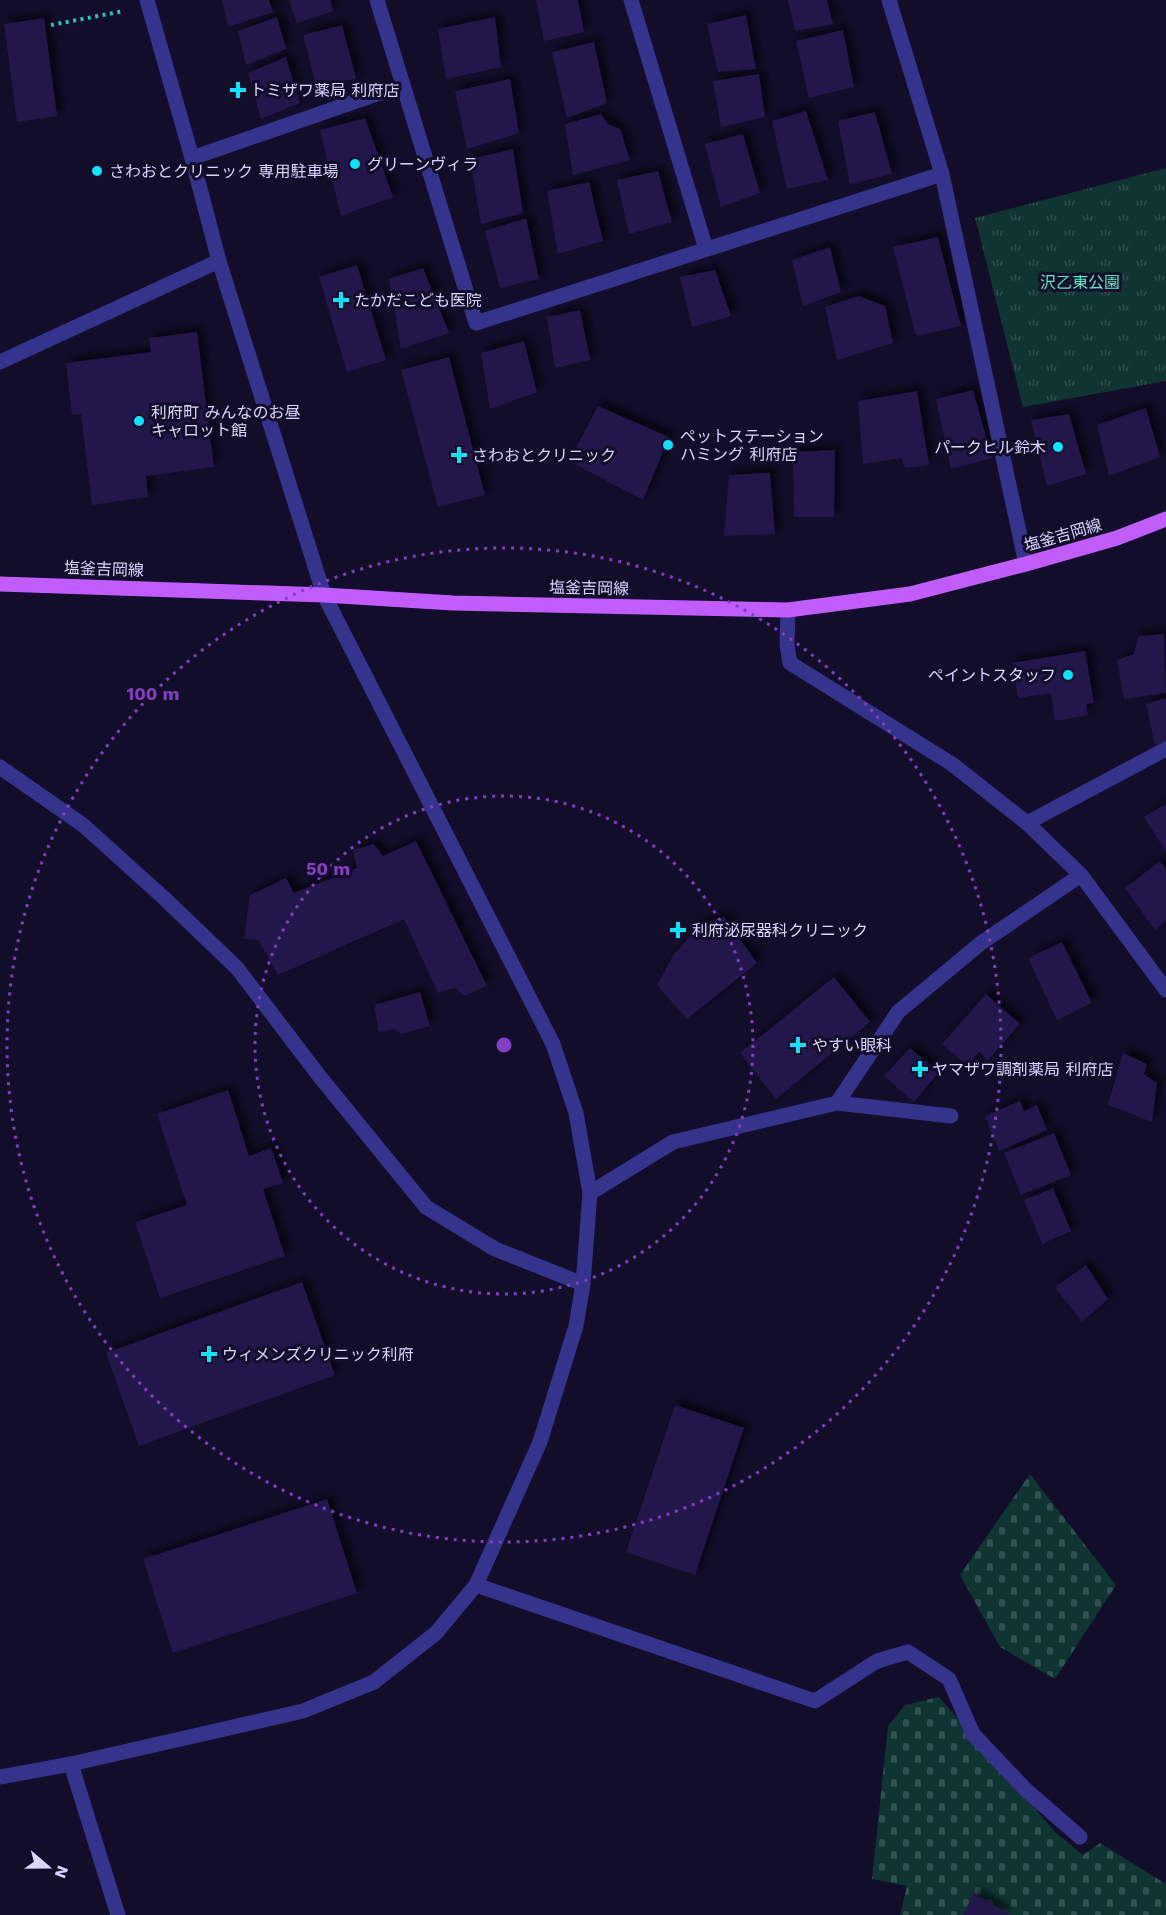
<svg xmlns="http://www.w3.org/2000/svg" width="1166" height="1915" font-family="'Work Sans','Noto Sans JP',sans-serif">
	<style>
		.cemetery { fill: url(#cemetery-stones) }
		.park { fill: url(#park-tufts) }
		.building { fill: #22174c; filter: url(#shadow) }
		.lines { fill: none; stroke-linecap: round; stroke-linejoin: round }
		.path { stroke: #22c6bb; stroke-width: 4; stroke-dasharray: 3 4.5; stroke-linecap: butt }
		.minor { stroke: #36338d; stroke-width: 15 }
		.tertiary { stroke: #36338d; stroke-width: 15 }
		.primary { stroke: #c15cff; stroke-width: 15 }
		.ring { fill: none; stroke: #843dc5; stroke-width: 3; stroke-dasharray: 3 6 }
		.poi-dot { fill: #01e7ff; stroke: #120d29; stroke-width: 2 }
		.labels { text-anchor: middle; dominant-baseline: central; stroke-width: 6; stroke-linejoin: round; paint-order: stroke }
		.poi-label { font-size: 16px; fill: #dad5ff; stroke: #120d29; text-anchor: start }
		.park-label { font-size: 16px; fill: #54ecc5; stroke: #120d29 }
		.street-label { font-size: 16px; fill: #dad5ff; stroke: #120d29 }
		.centre { fill: #843dc5; stroke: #120d29; stroke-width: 3 }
		.ring-label { font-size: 18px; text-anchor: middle; font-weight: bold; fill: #843dc5; stroke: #120d29; stroke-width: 6; stroke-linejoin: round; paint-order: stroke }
	</style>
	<defs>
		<pattern id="cemetery-stones" width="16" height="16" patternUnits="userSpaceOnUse" patternTransform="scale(1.5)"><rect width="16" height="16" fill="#0f3432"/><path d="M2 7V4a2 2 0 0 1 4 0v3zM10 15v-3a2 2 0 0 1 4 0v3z" fill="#315051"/></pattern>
		<pattern id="park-tufts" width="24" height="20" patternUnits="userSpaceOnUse" patternTransform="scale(1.5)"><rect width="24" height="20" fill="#0f3432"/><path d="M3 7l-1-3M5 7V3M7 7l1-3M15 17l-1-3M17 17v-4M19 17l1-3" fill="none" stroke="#315051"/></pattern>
		<filter id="shadow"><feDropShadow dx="5.5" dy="-5.5" stdDeviation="3" flood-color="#0009"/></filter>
	</defs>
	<rect width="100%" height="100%" fill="#120d29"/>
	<path class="cemetery" d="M 1030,1474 L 1116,1585 L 1055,1679 L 1000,1647 L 960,1575 Z
		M 939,1697 L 1055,1832 L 1083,1855 L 1100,1843 L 1166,1884 L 1166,1915 L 900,1915 L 907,1886 L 872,1879 L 888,1726 L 905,1705 Z"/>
	<path class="park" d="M 1166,168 L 1166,381 L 1023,407 L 975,218 Z"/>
	<path class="building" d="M 222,0 L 269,0 L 273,12 L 228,27 Z
		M 289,0 L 331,0 L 333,11 L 297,23 Z
		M 536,0 L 578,0 L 584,32 L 544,41 Z
		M 788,0 L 827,0 L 833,24 L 795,31 Z
		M 746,15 L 756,69 L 718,72 L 707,24 Z
		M 277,17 L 286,49 L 246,65 L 238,31 Z
		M 495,17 L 501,67 L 446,79 L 438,29 Z
		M 44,18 L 57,116 L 17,122 L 4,24 Z
		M 342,25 L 356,78 L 317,89 L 303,35 Z
		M 843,30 L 854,87 L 809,98 L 796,41 Z
		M 594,42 L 607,103 L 567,118 L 552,52 Z
		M 286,57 L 300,103 L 261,119 L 248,73 Z
		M 759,74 L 765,117 L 721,127 L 713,81 Z
		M 510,79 L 519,133 L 467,149 L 455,91 Z
		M 806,111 L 828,180 L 787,189 L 772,121 Z
		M 875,112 L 892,174 L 850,184 L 838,121 Z
		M 601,114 L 608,124 L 620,129 L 630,160 L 573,175 L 565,124 Z
		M 365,118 L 393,197 L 341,216 L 320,130 Z
		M 743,134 L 760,193 L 721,207 L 705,144 Z
		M 513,149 L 523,213 L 481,224 L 470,159 Z
		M 658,171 L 672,222 L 629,234 L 617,180 Z
		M 589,182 L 603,241 L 558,254 L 547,191 Z
		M 526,218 L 539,279 L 500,288 L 485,231 Z
		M 938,237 L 961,326 L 916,336 L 893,247 Z
		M 830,247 L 841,292 L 803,306 L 792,260 Z
		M 357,265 L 386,360 L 347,372 L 319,277 Z
		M 423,268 L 449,333 L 401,349 L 389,279 Z
		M 715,270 L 731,316 L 692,327 L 680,277 Z
		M 859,296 L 885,306 L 893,343 L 837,360 L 825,307 Z
		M 580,310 L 590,360 L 555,368 L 547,317 Z
		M 197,332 L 214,467 L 146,476 L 148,497 L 92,505 L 81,414 L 72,415 L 66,363 L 151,352 L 149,338 Z
		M 524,341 L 537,392 L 490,409 L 481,353 Z
		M 449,357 L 485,495 L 438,507 L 401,370 Z
		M 973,390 L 992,458 L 951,469 L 936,399 Z
		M 917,391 L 929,465 L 905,468 L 901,458 L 863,464 L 858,401 Z
		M 598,406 L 669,437 L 643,500 L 569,461 Z
		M 1146,408 L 1160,457 L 1109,476 L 1097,425 Z
		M 1069,414 L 1086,474 L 1047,486 L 1031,420 Z
		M 835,450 L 834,517 L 794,517 L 793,452 Z
		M 770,473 L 775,534 L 724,536 L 729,475 Z
		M 1164,634 L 1166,693 L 1124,699 L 1117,660 L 1134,654 L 1138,636 Z
		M 1085,651 L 1094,703 L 1086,704 L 1088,715 L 1055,721 L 1051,693 L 1018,698 L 1012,663 Z
		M 1166,698 L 1166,742 L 1155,745 L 1146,704 Z
		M 1166,804 L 1166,852 L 1144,817 Z
		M 416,841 L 487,986 L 464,996 L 455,988 L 438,993 L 404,919 L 278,975 L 258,940 L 244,939 L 250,895 L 286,878 L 294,893 L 357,868 L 353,850 L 374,844 L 383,856 Z
		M 1160,861 L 1166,869 L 1166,920 L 1155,930 L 1125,888 Z
		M 724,917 L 757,963 L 687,1019 L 657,985 L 674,954 L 702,923 Z
		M 1062,942 L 1092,1003 L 1057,1020 L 1028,958 Z
		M 834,977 L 870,1022 L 776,1099 L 740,1053 Z
		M 420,992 L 430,1026 L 401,1034 L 393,1029 L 379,1032 L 374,1005 Z
		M 986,994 L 1020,1024 L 988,1060 L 979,1052 L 967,1066 L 942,1044 Z
		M 910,1048 L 939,1072 L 914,1102 L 884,1076 Z
		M 1123,1053 L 1147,1064 L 1144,1074 L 1157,1083 L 1152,1122 L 1108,1105 Z
		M 228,1090 L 249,1156 L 271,1148 L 283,1183 L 263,1189 L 285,1256 L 160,1298 L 135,1222 L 187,1205 L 157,1114 Z
		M 1020,1101 L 1024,1111 L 1037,1105 L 1047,1130 L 999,1151 L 985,1116 Z
		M 1054,1133 L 1071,1175 L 1021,1195 L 1004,1153 Z
		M 1053,1188 L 1071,1231 L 1042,1244 L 1024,1200 Z
		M 1086,1265 L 1108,1299 L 1082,1322 L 1055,1287 Z
		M 302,1282 L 335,1375 L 139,1446 L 106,1353 Z
		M 675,1405 L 744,1428 L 695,1575 L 626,1552 Z
		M 327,1499 L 357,1593 L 173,1653 L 143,1559 Z
		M 974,1893 L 1010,1915 L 963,1915 Z"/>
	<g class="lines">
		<path class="path" d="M 51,25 L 124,11"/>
		<path class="minor" d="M 377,0 L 476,323 L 942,174
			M 631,0 L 706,249
			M 889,0 L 942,174 L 1026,564
			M 192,158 L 403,85
			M 0,362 L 219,261
			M 788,610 L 787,645 L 790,663 L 952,764 L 1027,823 L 1081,875 L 1166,990
			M 0,767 L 83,825 L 164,898 L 237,968 L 320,1077 L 426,1207 L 495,1249 L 583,1284
			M 1027,823 L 1166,749
			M 837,1103 L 898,1012 L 981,943 L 1081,875
			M 590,1193 L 673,1142 L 837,1103 L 951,1116
			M 476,1585 L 815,1701 L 877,1661 L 908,1652 L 949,1679 L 973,1734 L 1025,1789 L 1080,1837
			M 71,1764 L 118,1915"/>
		<path class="tertiary" d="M 0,1777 L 71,1764 L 303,1711 L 374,1682 L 436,1633 L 476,1585 L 540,1442 L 576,1326 L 583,1284 L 590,1193 L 576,1113 L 553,1044 L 324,595 L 219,261 L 192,158 L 147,0"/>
		<path class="primary" d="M 0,584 L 324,595 L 453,603 L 788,610 L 910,594 L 1026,564 L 1117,538 L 1166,519"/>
	</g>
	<g class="ring">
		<circle cx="504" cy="1045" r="249"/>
		<circle cx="504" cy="1045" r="497"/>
	</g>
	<g class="poi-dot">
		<path d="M235 81h6v6h6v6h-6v6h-6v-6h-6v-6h6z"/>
		<circle cx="355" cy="164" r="6"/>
		<circle cx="97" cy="171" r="6"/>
		<path d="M338 291h6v6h6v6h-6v6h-6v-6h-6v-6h6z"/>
		<circle cx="139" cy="421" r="6"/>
		<circle cx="668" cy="445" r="6"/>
		<circle cx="1058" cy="447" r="6"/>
		<path d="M456 446h6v6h6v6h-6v6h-6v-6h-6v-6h6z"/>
		<circle cx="1068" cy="675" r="6"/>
		<path d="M675 921h6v6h6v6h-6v6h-6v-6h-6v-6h6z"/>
		<path d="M795 1036h6v6h6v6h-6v6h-6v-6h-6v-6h6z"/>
		<path d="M917 1060h6v6h6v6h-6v6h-6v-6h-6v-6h6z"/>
		<path d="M206 1345h6v6h6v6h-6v6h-6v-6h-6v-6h6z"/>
	</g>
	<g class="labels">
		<g class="poi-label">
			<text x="250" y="90">トミザワ薬局 利府店</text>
			<text x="367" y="164">グリーンヴィラ</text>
			<text x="109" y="171">さわおとクリニック 専用駐車場</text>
			<text x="354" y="300">たかだこども医院</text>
			<text x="151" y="412">利府町 みんなのお昼<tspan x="151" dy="18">キャロット館</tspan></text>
			<text x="680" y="436">ペットステーション<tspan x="680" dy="18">ハミング 利府店</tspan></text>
			<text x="1046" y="447" text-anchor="end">パークヒル鈴木</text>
			<text x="472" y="455">さわおとクリニック</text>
			<text x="1056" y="675" text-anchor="end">ペイントスタッフ</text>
			<text x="692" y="930">利府泌尿器科クリニック</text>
			<text x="812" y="1045">やすい眼科</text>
			<text x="932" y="1069">ヤマザワ調剤薬局 利府店</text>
			<text x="222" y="1354">ウィメンズクリニック利府</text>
		</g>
		<g class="park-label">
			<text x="1080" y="282">沢乙東公園</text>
		</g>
		<g class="street-label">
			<text transform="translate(1063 535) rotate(-16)">塩釜吉岡線</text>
			<text transform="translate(104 569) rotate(2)">塩釜吉岡線</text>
			<text transform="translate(589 588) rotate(1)">塩釜吉岡線</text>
		</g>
	</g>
	<circle cx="504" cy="1045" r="9" class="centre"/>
	<g class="ring-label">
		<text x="153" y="700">100 m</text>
		<text x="328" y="875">50 m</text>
	</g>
	<g transform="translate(48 1867) rotate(110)" stroke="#120d29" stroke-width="4.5" paint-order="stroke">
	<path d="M0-4.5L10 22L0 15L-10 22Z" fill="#dad5ff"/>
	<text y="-9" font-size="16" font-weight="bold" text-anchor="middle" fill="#dad5ff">N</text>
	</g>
</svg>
